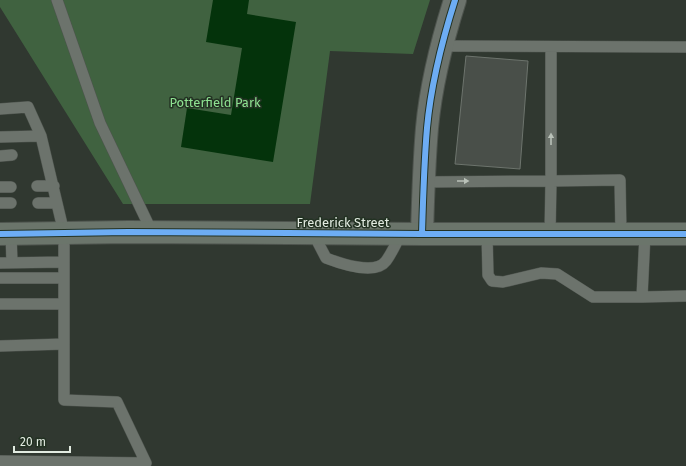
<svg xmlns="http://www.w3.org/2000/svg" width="686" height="466" font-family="'Fira Sans',sans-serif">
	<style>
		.green { fill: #406240 }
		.water { fill: #04330b }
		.building { fill: #494f49; stroke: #6d746d }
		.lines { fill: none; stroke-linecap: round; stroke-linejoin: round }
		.service-casing { stroke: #4e544e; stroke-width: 12 }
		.minor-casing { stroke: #4e544e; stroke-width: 24 }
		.primary-casing { stroke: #4e544e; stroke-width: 24 }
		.service { stroke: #6c736c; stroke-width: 11 }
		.minor { stroke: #6c736c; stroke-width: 22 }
		.primary { stroke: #6b756b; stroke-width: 22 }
		.cycleway-casing { stroke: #233223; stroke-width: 8 }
		.cycleway { stroke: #6dadf4; stroke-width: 6 }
		.oneway { fill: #b9c1b8 }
		.labels { text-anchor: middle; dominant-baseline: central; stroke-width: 3; stroke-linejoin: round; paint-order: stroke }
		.park-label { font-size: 13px; fill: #8ee291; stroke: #233223 }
		.street-label { font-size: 13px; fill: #e2ebe1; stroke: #233223 }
	</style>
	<rect width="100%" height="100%" fill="#303830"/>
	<path class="green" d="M 0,0 L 430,0 L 413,54 L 330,51 L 310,204 L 123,204 L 0,7 Z"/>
	<path class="water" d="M 213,0 L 249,0 L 247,14 L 296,22 L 273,162 L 181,147 L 187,108 L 231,115 L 242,48 L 206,42 Z"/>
	<path class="building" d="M 466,56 L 528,61 L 520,169 L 455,164 Z"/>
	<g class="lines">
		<g class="service-casing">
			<path id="service" d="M 57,0 L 100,123 L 152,232
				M 442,46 L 686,47
				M 0,109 L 28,107 L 41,136 L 64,233 L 64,400 L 117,402 L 146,463 L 0,461
				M 0,137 L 41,136
				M 0,156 L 12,155
				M 424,182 L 551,181 L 551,47
				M 37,186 L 54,186
				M 0,187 L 11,187
				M 0,203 L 11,203
				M 38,203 L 56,203
				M 11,233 L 12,263
				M 313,233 L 326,258 C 339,263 375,276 386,261 C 392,253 396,243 401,234
				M 487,234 L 488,275 L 492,281 L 503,282 L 541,273 L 557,274 L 593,297 L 642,297
				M 550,234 L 551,181 L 620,180 L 621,234
				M 645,234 L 642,297 L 686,296
				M 0,263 L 64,262
				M 0,278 L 63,278
				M 0,304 L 63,304
				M 0,346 L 64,344"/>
		</g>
		<g class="minor-casing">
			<path id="minor" d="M 422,234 C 423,199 424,163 427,128 C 431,84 442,41 455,0"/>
		</g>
		<g class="primary-casing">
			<path id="primary" d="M 0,234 L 128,232 L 422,234 L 686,234"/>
		</g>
		<use href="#service" class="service"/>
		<use href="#minor" class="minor"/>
		<use href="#primary" class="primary"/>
		<g class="cycleway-casing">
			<path id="cycleway" d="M 0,234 L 128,232 L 422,234 L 686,234
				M 422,234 C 423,199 424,163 427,128 C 431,84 442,41 455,0"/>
		</g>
		<use href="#cycleway" class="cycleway"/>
	</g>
	<defs><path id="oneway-solid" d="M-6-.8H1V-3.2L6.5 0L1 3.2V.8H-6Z"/></defs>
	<g class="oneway">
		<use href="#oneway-solid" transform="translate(551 139) rotate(-90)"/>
		<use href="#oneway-solid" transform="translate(463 181)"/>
	</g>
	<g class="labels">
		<g class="park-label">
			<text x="215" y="102">Potterfield Park</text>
		</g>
		<g class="street-label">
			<text x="343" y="222">Frederick Street</text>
		</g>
	</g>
	<path d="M14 446v6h56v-6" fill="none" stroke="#e2ebe1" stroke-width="2"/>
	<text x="20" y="446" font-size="12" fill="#e2ebe1" stroke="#233223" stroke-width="3" paint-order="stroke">20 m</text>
</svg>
